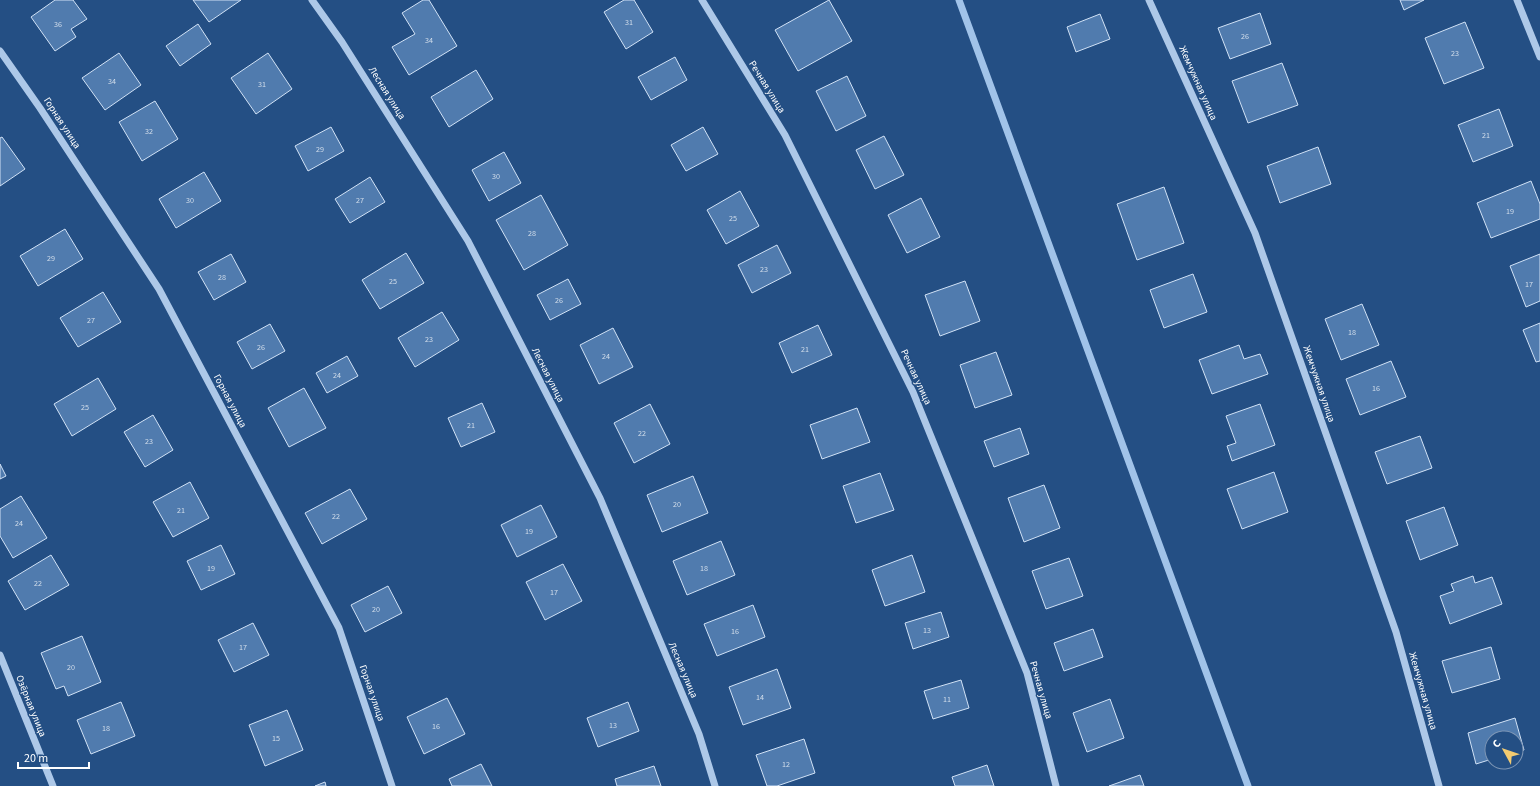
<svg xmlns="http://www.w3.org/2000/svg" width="1540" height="786" font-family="'Source Sans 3',sans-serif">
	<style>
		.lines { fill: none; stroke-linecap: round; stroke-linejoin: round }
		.stream { stroke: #a1c3e9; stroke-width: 7 }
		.building { fill: #507bae; stroke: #d1e2f6 }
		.minor { stroke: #adc8e8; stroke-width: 7 }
		.labels { text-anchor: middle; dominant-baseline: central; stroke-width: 3; stroke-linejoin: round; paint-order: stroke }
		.number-label { font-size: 8px; fill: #d3deeb }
		.street-label { font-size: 10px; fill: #fff; stroke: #244f84 }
	</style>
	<rect width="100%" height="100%" fill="#244f84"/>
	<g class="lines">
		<path class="stream" d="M 959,0 L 1248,786"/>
	</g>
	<path class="building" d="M 55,0 L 73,0 L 87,19 L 71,29 L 76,37 L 55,51 L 31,17 Z
		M 193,0 L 241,0 L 209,22 Z
		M 423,0 L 429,0 L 457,46 L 409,75 L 392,47 L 415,34 L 402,13 Z
		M 624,0 L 634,0 L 653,32 L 626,49 L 604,12 Z
		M 829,0 L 852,41 L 798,71 L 775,30 Z
		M 1400,0 L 1424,0 L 1404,10 Z
		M 1260,13 L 1271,44 L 1230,59 L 1218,28 Z
		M 1100,14 L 1110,39 L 1076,52 L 1067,27 Z
		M 1465,22 L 1484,68 L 1444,84 L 1425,38 Z
		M 198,24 L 211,44 L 180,66 L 166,46 Z
		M 119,53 L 141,85 L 105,110 L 82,78 Z
		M 268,53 L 292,89 L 256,114 L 231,78 Z
		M 675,57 L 687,80 L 651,100 L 638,77 Z
		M 1282,63 L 1298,105 L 1248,123 L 1232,81 Z
		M 476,70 L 493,99 L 449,127 L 431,97 Z
		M 847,76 L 866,116 L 836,131 L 816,91 Z
		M 155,101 L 178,139 L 142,161 L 119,122 Z
		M 1499,109 L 1513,146 L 1473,162 L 1458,125 Z
		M 331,127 L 344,151 L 308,171 L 295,146 Z
		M 703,127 L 718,154 L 686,171 L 671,145 Z
		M 884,136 L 904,175 L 875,189 L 856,150 Z
		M 2,137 L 25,169 L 0,186 L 0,138 Z
		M 1318,147 L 1331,184 L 1280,203 L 1267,166 Z
		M 504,152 L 521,183 L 489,201 L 472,170 Z
		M 204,172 L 221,201 L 176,228 L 159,199 Z
		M 370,177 L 385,202 L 350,223 L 335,199 Z
		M 1531,181 L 1540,204 L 1540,219 L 1491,238 L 1477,203 Z
		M 1164,187 L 1184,243 L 1137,260 L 1117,204 Z
		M 740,191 L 759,226 L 726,244 L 707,210 Z
		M 541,195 L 568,245 L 524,270 L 496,220 Z
		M 921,198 L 940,237 L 907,253 L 888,215 Z
		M 65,229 L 83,259 L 38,286 L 20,256 Z
		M 777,245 L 791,273 L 752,293 L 738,265 Z
		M 406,253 L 424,283 L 380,309 L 362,280 Z
		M 231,254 L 246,282 L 214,300 L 198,272 Z
		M 1540,254 L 1540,301 L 1526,307 L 1510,266 Z
		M 1193,274 L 1207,312 L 1164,328 L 1150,290 Z
		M 568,279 L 581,304 L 550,320 L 537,295 Z
		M 965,281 L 980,321 L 940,336 L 925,295 Z
		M 103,292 L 121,322 L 78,347 L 60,318 Z
		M 1362,304 L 1379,345 L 1341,360 L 1325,319 Z
		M 442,312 L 459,340 L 415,367 L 398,338 Z
		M 1540,323 L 1540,361 L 1536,362 L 1523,330 Z
		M 270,324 L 285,351 L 252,369 L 237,342 Z
		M 818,325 L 832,355 L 792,373 L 779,343 Z
		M 613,328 L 633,367 L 599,384 L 580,345 Z
		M 1239,345 L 1244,359 L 1260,354 L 1268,374 L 1212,394 L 1199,360 Z
		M 996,352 L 1012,395 L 975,408 L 960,365 Z
		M 347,356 L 358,376 L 327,393 L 316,373 Z
		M 1391,361 L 1406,397 L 1360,415 L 1346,379 Z
		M 98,378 L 116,409 L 72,436 L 54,404 Z
		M 304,388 L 326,428 L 289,447 L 268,408 Z
		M 482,403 L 495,432 L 461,447 L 448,418 Z
		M 650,404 L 670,444 L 634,463 L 614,423 Z
		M 1260,404 L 1275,445 L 1232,461 L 1227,446 L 1236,443 L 1226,416 Z
		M 857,408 L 870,442 L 822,459 L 810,425 Z
		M 153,415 L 173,450 L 145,467 L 124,432 Z
		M 1020,428 L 1029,454 L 994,467 L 984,441 Z
		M 1420,436 L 1432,468 L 1387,484 L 1375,452 Z
		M 0,464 L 6,476 L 0,479 Z
		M 1274,472 L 1288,512 L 1242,529 L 1227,489 Z
		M 880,473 L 894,510 L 856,523 L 843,486 Z
		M 693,476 L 708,513 L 662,532 L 647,495 Z
		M 190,482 L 209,518 L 173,537 L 153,502 Z
		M 1044,485 L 1060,528 L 1024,542 L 1008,498 Z
		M 350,489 L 367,519 L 322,544 L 305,513 Z
		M 21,496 L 47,538 L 13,558 L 0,536 L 0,509 Z
		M 541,505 L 557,537 L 517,557 L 501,525 Z
		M 1444,507 L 1458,545 L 1420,560 L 1406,521 Z
		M 721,541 L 735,575 L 687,595 L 673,561 Z
		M 221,545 L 235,574 L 201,590 L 187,561 Z
		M 51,555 L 69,585 L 25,610 L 8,581 Z
		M 912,555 L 925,592 L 885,606 L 872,570 Z
		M 1069,558 L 1083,596 L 1046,609 L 1032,571 Z
		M 563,564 L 582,601 L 545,620 L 526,582 Z
		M 1473,576 L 1475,583 L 1492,577 L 1502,604 L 1450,624 L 1440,596 L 1454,591 L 1451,584 Z
		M 388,586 L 402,613 L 365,632 L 351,605 Z
		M 753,605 L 765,637 L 717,656 L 704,624 Z
		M 941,612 L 949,637 L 913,649 L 905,623 Z
		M 253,623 L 269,655 L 234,672 L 218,640 Z
		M 1093,629 L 1103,657 L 1064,671 L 1054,643 Z
		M 82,636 L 101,682 L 68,696 L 64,686 L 56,689 L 41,653 Z
		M 1491,647 L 1500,679 L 1452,693 L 1442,661 Z
		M 777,669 L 791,708 L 743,725 L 729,687 Z
		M 961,680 L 969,708 L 933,719 L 924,691 Z
		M 447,698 L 465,734 L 424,754 L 407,717 Z
		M 1110,699 L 1124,738 L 1087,752 L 1073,713 Z
		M 121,702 L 135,736 L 91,754 L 77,720 Z
		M 628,702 L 639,731 L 598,747 L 587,718 Z
		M 287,710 L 303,750 L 265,766 L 249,725 Z
		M 1515,718 L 1524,750 L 1516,752 L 1516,738 L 1492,738 L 1492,759 L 1476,764 L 1468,733 Z
		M 804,739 L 815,773 L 777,786 L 767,786 L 756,755 Z
		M 481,764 L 492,786 L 452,786 L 449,779 Z
		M 987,765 L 994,786 L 955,786 L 952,777 Z
		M 654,766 L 661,786 L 617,786 L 615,779 Z
		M 1140,775 L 1144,786 L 1109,786 Z
		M 325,782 L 326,786 L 315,786 Z"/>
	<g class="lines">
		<path class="minor" d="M 312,0 L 342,42 L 468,241 L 600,498 L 699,734 L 715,786
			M 702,0 L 785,135 L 913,392 L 1027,673 L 1056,786
			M 1149,0 L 1255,233 L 1396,632 L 1439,786
			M 1517,0 L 1540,57
			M 0,51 L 40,108 L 159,289 L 339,628 L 392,786
			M 0,655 L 53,786"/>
	</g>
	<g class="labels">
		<g class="number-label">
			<text x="629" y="22">31</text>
			<text x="58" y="24">36</text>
			<text x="1245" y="36">26</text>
			<text x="429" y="40">34</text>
			<text x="1455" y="53">23</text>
			<text x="112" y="81">34</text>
			<text x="262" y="84">31</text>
			<text x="149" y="131">32</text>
			<text x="1486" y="135">21</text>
			<text x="320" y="149">29</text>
			<text x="496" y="176">30</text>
			<text x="190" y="200">30</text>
			<text x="360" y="200">27</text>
			<text x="1510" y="211">19</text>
			<text x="733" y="218">25</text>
			<text x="532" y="233">28</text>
			<text x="51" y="258">29</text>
			<text x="764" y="269">23</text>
			<text x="222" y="277">28</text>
			<text x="393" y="281">25</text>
			<text x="1529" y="284">17</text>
			<text x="559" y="300">26</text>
			<text x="91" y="320">27</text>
			<text x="1352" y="332">18</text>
			<text x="429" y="339">23</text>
			<text x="261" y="347">26</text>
			<text x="805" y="349">21</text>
			<text x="606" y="356">24</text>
			<text x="337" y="375">24</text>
			<text x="1376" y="388">16</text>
			<text x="85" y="407">25</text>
			<text x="471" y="425">21</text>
			<text x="642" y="433">22</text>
			<text x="149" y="441">23</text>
			<text x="677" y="504">20</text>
			<text x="181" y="510">21</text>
			<text x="336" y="516">22</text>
			<text x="19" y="523">24</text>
			<text x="529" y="531">19</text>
			<text x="211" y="568">19</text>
			<text x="704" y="568">18</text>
			<text x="38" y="583">22</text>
			<text x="554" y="592">17</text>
			<text x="376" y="609">20</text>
			<text x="927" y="630">13</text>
			<text x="735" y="631">16</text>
			<text x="243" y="647">17</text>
			<text x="71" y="667">20</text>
			<text x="760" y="697">14</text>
			<text x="947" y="699">11</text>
			<text x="613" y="725">13</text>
			<text x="436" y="726">16</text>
			<text x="106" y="728">18</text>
			<text x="276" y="738">15</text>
			<text x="786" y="764">12</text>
		</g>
		<g class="street-label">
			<text transform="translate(1198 83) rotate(66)">Жемчужная улица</text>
			<text transform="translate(767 87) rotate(58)">Речная улица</text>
			<text transform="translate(387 93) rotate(58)">Лесная улица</text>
			<text transform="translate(62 123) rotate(57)">Горная улица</text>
			<text transform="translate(548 375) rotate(63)">Лесная улица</text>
			<text transform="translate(916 377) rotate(65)">Речная улица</text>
			<text transform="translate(1319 384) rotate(71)">Жемчужная улица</text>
			<text transform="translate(230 401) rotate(62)">Горная улица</text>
			<text transform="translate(683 670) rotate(67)">Лесная улица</text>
			<text transform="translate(1041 690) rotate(74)">Речная улица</text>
			<text transform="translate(1423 691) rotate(74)">Жемчужная улица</text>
			<text transform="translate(372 693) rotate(71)">Горная улица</text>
			<text transform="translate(31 706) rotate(68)">Озёрная улица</text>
		</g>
	</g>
	<g transform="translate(1504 750) rotate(310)"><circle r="19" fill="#244f84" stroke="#7c95b5"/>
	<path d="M0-3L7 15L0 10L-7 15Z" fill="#f3cb70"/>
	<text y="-6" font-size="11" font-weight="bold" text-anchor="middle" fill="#ffffff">С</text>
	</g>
	<path d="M18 762v6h71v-6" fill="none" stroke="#ffffff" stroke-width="2"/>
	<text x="24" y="762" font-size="12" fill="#ffffff" stroke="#244f84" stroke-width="3" paint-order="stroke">20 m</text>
</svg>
